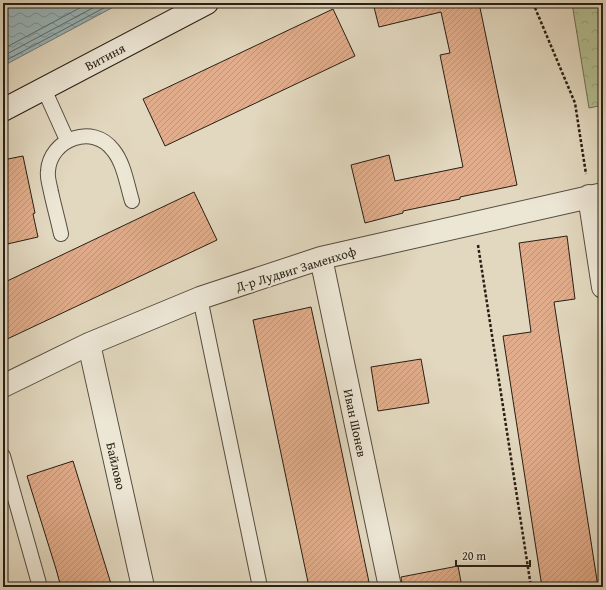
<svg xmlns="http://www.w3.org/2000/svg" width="606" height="590" font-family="'Gentium Book Plus',serif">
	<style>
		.forest { fill: url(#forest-crowns); stroke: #6e6f53 }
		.water { fill: url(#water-waves); stroke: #6c7a79 }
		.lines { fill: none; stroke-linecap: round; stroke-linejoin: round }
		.shore { stroke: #606b68; stroke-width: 1 }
		.building { fill: url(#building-hatch); stroke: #281f14 }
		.lane-casing { stroke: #564d3f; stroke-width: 16 }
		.street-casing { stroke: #564d3f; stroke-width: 24 }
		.secondary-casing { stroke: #281f14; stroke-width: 24 }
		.path { stroke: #281f14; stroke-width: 2.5; stroke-dasharray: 3 2; stroke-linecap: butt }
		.lane { stroke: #ece6d5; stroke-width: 14 }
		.street { stroke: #ece6d5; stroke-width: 22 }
		.secondary { stroke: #ece6d5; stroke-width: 22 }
		.labels { text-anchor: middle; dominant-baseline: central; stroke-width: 4; stroke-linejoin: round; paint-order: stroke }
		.street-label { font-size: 13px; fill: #281f14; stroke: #ece6d5 }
	</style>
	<defs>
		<pattern id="forest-crowns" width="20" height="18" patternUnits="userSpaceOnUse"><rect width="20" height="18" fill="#b3bf92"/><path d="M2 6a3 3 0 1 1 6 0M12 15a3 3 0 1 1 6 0" fill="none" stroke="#9aa47d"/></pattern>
		<pattern id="water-waves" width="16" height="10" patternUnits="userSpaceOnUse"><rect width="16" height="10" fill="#99b7bd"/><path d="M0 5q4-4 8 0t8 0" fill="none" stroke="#7d9498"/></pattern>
		<pattern id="building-hatch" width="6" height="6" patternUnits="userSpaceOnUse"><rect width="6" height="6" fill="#e1ad8c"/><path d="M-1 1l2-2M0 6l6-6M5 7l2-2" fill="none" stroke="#c19478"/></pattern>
	</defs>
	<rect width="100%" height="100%" fill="#e2d8bf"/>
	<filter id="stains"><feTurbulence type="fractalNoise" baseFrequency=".005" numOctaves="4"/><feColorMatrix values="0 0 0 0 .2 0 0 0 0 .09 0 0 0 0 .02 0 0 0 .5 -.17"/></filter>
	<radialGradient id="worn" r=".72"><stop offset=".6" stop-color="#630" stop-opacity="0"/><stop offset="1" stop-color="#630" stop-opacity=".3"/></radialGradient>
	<path class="forest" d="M 572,3 L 602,3 L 603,105 L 589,108 Z"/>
	<path class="water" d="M 3,3 L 121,3 L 3,66 Z"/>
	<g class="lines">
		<path class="shore" d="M 3,49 L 89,3
			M 3,56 L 102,3
			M 3,62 L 113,3"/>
	</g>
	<path class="building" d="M 373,3 L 479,3 L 517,185 L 460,197 L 460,199 L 403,211 L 403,213 L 365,223 L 351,165 L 389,155 L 395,181 L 463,167 L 440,55 L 450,53 L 441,12 L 379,27 Z
		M 333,9 L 355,56 L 165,146 L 143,99 Z
		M 23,156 L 35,213 L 33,214 L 38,237 L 3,245 L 3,160 Z
		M 194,192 L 217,240 L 3,341 L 3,283 Z
		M 567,236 L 575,299 L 554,302 L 598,587 L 542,587 L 503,336 L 531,332 L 519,243 Z
		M 311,307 L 327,381 L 370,587 L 309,587 L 253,320 Z
		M 421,359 L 429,403 L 378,411 L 371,367 Z
		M 73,461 L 112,587 L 61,587 L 56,569 L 27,476 Z
		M 458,566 L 462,587 L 402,587 L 401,577 Z"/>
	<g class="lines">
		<g class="lane-casing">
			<path id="lane" d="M 44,89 L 67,140
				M 61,234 C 58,220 54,206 51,192 C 50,186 47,178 48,171 C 50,139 93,123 113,150 C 124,163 127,185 132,201
				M 200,298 L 260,587
				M 3,456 L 40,587"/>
		</g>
		<g class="street-casing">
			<path id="street" d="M 589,196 L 603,287
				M 321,258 L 390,587
				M 89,344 L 143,587
				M 3,386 L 89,344 L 200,298 L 321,258 L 603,194"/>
		</g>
		<g class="secondary-casing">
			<path id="secondary" d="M 3,110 L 207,3"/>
		</g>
		<path class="path" d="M 533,3 L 575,103 L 586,174
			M 478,245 L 531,587"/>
		<use href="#lane" class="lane"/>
		<use href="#street" class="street"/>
		<use href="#secondary" class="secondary"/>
	</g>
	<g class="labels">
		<g class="street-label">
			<text transform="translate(105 57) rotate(-28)">Витиня</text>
			<text transform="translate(296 269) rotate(-17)">Д-р Лудвиг Заменхоф</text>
			<text transform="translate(355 423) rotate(78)">Иван Шонев</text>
			<text transform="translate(116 466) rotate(77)">Байлово</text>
		</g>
	</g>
	<rect width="606" height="590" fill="none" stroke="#e2d8bf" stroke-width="16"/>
	<rect x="4" y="4" width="598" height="582" fill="none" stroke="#281f14" stroke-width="2"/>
	<rect x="8" y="8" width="590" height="574" fill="none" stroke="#281f14"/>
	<path d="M456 560v6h74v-6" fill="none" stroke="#281f14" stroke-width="2"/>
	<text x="462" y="560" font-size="12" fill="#281f14" stroke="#ece6d5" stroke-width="3" paint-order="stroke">20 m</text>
	<rect width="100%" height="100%" filter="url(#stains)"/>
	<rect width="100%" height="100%" fill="url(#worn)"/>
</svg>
